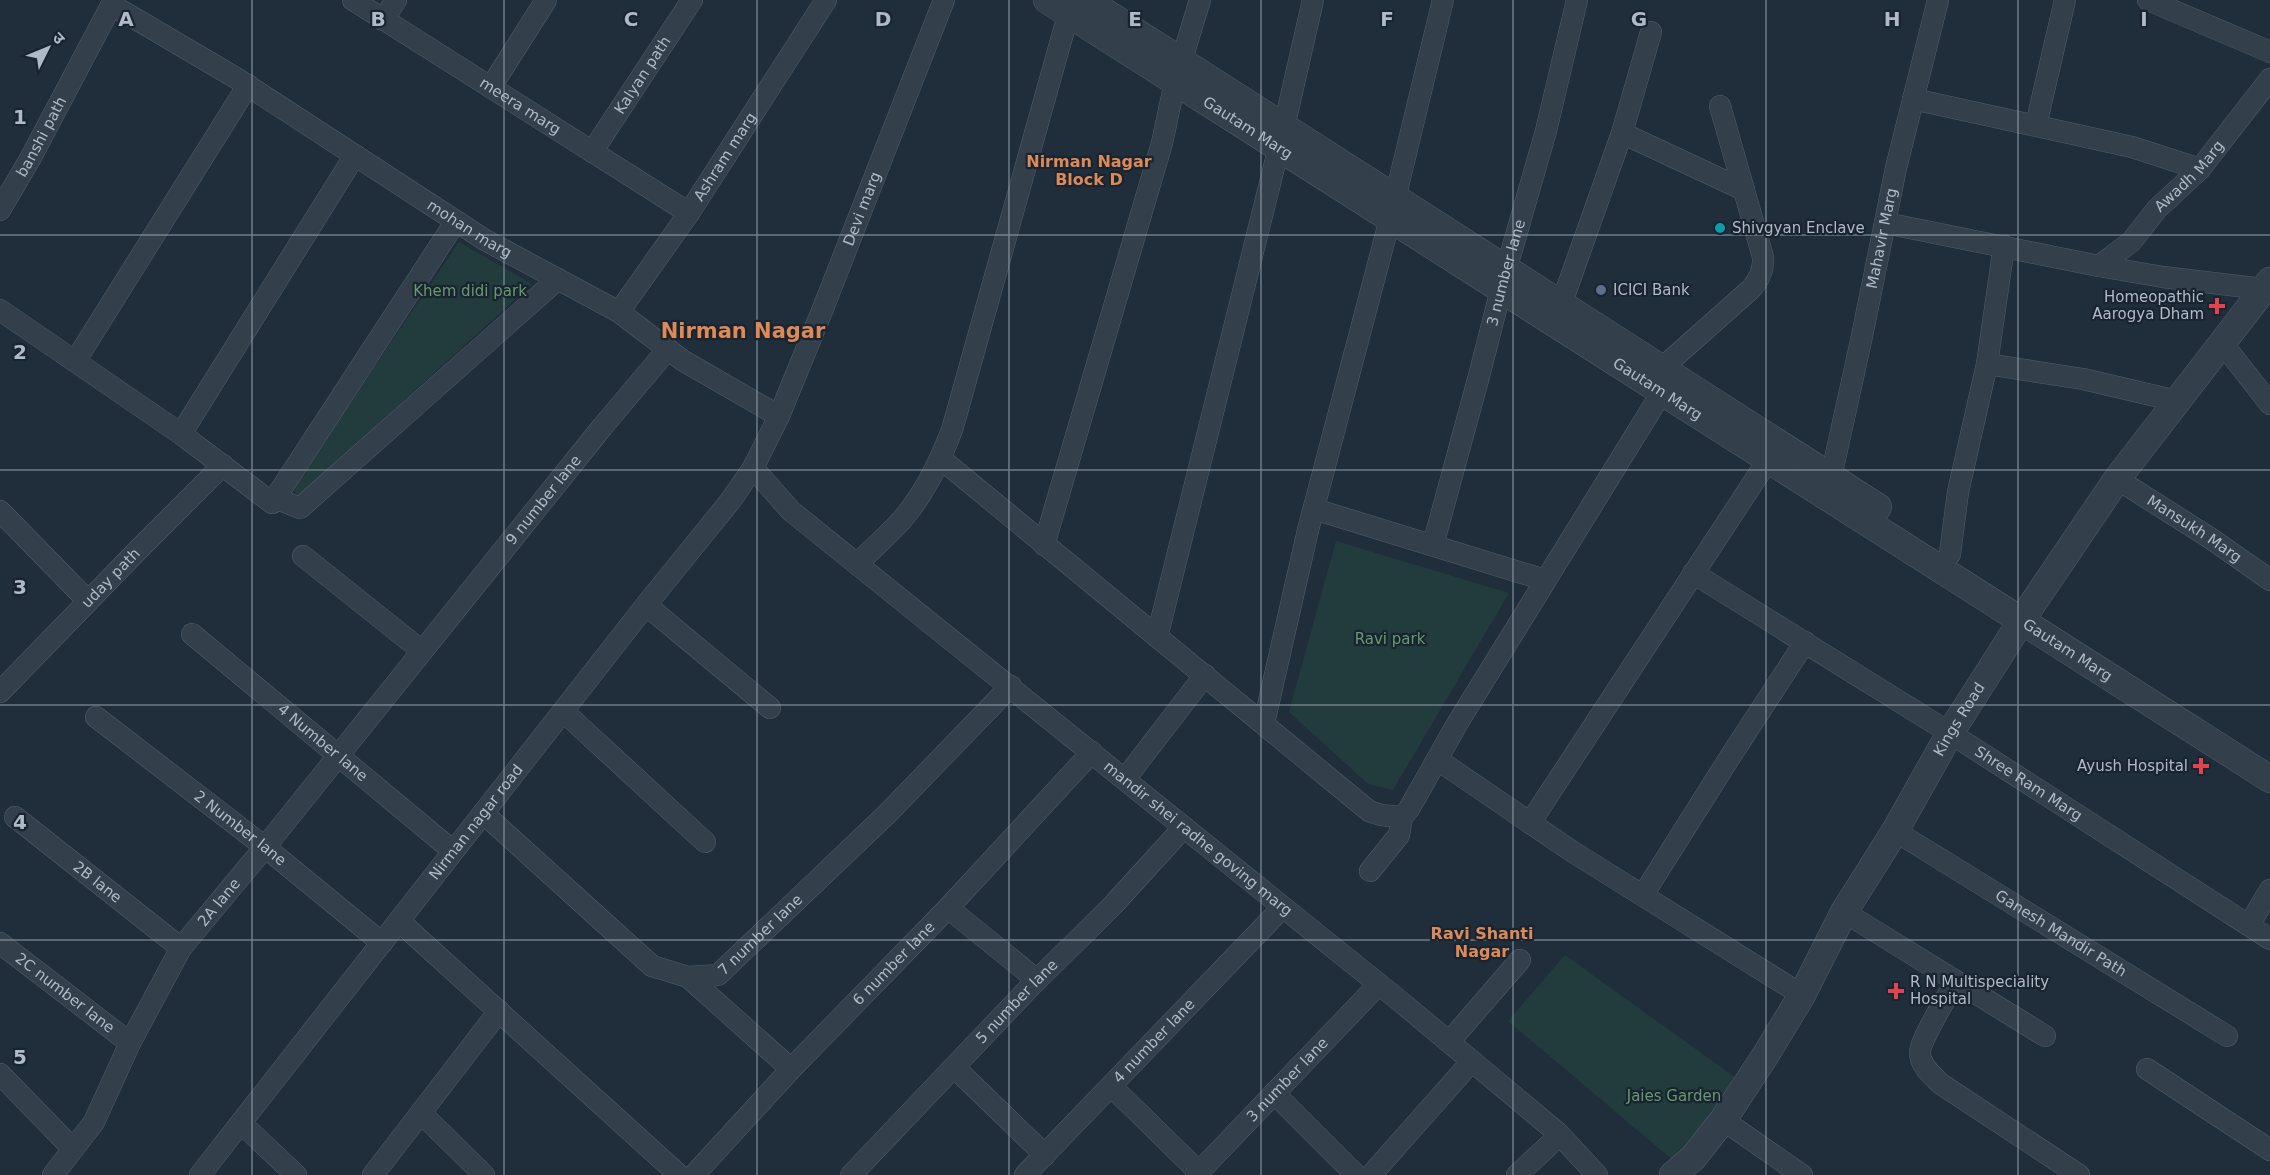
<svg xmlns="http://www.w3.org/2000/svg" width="2270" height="1175" font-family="'DejaVu Sans','Noto Sans Devanagari',sans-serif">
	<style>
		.green { fill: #223b3d }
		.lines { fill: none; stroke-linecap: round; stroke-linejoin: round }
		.minor-casing { stroke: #525d6a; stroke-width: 22 }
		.tertiary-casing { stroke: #525d6a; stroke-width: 28 }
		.minor { stroke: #343f4c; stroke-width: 21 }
		.tertiary { stroke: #343f4c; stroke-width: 27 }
		.grid { fill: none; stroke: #afbac8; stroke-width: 1.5; stroke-opacity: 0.55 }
		.culture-dot { fill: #0f9aa8; stroke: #1a2431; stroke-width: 2 }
		.service-dot { fill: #5c6f8a; stroke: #1a2431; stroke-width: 2 }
		.health-dot { fill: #e0444e; stroke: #1a2431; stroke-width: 2 }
		.labels { text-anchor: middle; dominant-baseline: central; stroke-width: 4.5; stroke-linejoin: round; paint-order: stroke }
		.street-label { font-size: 15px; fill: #afbac8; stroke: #1a2431 }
		.poi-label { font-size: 15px; fill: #afbac8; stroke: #1a2431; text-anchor: start }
		.park-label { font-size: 15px; fill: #659b6e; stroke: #1a2431 }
		.neighbourhood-label { font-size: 16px; font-weight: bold; fill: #db8a58; stroke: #1a2431 }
		.district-label { font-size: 21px; font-weight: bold; fill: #db8a58; stroke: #1a2431 }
		.grid-label { font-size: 20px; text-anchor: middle; font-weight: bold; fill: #afbac8; stroke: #1a2431; stroke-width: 4.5; stroke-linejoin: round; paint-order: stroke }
	</style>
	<rect width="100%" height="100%" fill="#202e3c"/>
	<path class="green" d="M 459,242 L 532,284 L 299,496 L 292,489 Z
		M 1336,541 L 1509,593 L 1393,790 L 1368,784 L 1289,712 Z
		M 1565,955 L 1754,1091 L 1675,1162 L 1508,1021 Z"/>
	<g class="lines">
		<g class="minor-casing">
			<g id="minor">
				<path id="s1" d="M 353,0 L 689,213"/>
				<path d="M 2148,0 L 2270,52"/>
				<path id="s2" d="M 112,5 L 236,78 L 485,240 L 619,312 L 682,360 L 779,416"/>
				<path d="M 383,20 L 396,0"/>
				<path d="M 491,87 L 546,0"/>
				<path d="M 1913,99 L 2132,147 L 2200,169"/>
				<path d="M 2036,125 L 2065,0"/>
				<path d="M 1622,133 L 1744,190"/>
				<path id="s3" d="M 592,152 L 692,0"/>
				<path id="s4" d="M 0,210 L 30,159 L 114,0"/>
				<path d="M 1885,223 L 2099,266 L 2163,277 L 2263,289"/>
				<path id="s5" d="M 2099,266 L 2131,242 L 2157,209 L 2200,169 L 2270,79"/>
				<path d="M 1561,305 L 1622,133 L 1651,32"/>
				<path d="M 0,310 L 181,434 L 272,503 L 456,221"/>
				<path id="s6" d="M 619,312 L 689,213 L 826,0"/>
				<path d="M 2222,343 L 2270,404"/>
				<path d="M 76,360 L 248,85"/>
				<path d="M 1987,364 L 2083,379 L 2177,401"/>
				<path d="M 1662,368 L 1751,289 C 1759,280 1764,269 1763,257 L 1720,106"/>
				<path d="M 181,434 L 355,155"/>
				<path d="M 941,459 L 1369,811 L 1381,815 L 1402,817 L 1409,809 L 1457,724 L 1662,392"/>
				<path id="s7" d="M 753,468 L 791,511 L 1401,1002 L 1558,1133 L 1597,1175"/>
				<path id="s8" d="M 1831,477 L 1862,336 L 1896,168 L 1938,0"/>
				<path id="s9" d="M 2117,479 L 2210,538 L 2270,580"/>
				<path d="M 275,498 L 300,508 L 558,279"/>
				<path d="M 1314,509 L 1545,580"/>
				<path d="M 0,511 L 88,601"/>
				<path d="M 1044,545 L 1162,143 L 1175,82 L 1200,0"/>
				<path id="s10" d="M 1433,545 L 1479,376 L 1506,270 L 1546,131 L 1577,0"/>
				<path d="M 1950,554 L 1958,492 L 1987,364 L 2004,246"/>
				<path d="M 303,556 L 422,651"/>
				<path d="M 857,564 C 871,550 887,536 900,522 C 924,495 939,463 952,430 L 1072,1"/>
				<path id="s11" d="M 1693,573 L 1950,733 L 2270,939"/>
				<path d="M 646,605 L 770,708"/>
				<path id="s12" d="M 192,634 L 453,851"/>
				<path d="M 1157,637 L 1284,127 L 1313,0"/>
				<path id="s13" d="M 0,692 L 136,552 L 223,465"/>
				<path d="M 564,712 L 705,842"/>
				<path id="s14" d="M 96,717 L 265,847 L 382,943"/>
				<path d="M 1264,723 L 1308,530 L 1390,219 L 1443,0"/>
				<path d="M 1438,760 L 1573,852 L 1802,995"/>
				<path d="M 1125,779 L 1205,675"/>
				<path id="s15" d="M 483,813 L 652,966 L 688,977 L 718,975 L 887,814 L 1011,686"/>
				<path id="s16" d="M 15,817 L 181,948"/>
				<path d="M 1530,823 L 1768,460"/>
				<path id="s17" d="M 1895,831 L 2227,1036"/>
				<path d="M 1370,871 L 1399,835 L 1402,817"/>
				<path d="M 1643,895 L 1730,757 L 1805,642"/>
				<path d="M 948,908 L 1037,980"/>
				<path d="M 1844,912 L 2045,1036"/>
				<path d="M 399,921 L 679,1175"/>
				<path d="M 2249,925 L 2270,890"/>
				<path id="s18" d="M 0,943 L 130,1043"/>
				<path d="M 688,977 L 791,1069"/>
				<path d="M 1956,981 C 1948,996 1920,1039 1920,1053 C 1920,1066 1933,1076 1941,1084 L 2079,1175"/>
				<path d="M 1449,1042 L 1520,960"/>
				<path d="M 954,1067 L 1045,1155"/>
				<path d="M 2147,1069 L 2270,1150"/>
				<path d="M 0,1074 L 73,1149"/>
				<path d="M 1111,1086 L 1199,1172"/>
				<path d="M 1274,1093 L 1356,1175"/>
				<path d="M 421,1113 L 484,1175"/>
				<path d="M 1723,1120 L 1802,1175"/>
				<path d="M 241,1123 L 296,1175"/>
				<path id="s19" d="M 53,1175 L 94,1122 L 130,1043 L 181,948 L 265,847 L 603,426 L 668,349"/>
				<path id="s20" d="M 200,1175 L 646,605 L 731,500 L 753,468 L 779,416 L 822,311 L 944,0"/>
				<path d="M 373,1175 L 499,1011"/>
				<path id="s21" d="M 694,1175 L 791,1069 L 948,908 L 1092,752"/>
				<path id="s22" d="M 851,1175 L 1031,986 L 1113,905 L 1184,827"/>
				<path id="s23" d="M 1025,1175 L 1282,908"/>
				<path id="s24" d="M 1196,1175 L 1379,984"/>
				<path d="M 1371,1175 L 1472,1061"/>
				<path d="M 1517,1175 L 1560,1135"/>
			</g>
		</g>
		<g class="tertiary-casing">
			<g id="tertiary">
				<path id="s25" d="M 1047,0 L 2270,779"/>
				<path d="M 1086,0 L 1878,507"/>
				<path id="s26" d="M 1673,1175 L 1693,1158 L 1723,1120 L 1765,1056 L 1802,995 L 1844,912 L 1895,831 L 1950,733 L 2031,606 L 2117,479 L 2270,281"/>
			</g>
		</g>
		<use href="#minor" class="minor"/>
		<use href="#tertiary" class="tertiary"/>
	</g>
	<path class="grid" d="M 252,0 L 252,1175M 504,0 L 504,1175M 757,0 L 757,1175M 1009,0 L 1009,1175M 1261,0 L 1261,1175M 1513,0 L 1513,1175M 1766,0 L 1766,1175M 2018,0 L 2018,1175M 0,235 L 2270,235M 0,470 L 2270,470M 0,705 L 2270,705M 0,940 L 2270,940"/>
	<circle class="culture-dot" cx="1720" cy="228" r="6"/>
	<circle class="service-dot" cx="1601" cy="290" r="6"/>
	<g class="health-dot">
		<path d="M2214 297h6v6h6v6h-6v6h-6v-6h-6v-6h6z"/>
		<path d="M2198 757h6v6h6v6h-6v6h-6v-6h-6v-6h6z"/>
		<path d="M1893 982h6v6h6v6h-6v6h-6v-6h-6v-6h6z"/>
	</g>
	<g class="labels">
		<g class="street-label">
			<text stroke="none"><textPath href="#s3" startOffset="92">Kalyan path</textPath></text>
			<text stroke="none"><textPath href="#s1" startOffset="198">meera marg</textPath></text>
			<text stroke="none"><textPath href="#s25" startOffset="238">Gautam Marg</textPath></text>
			<text stroke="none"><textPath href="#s4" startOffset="84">banshi path</textPath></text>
			<text stroke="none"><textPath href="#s6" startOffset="188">Ashram marg</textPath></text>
			<text stroke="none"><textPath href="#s5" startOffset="128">Awadh Marg</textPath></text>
			<text stroke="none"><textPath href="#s20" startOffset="1179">Devi marg</textPath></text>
			<text stroke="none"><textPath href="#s2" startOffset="422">mohan marg</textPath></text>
			<text stroke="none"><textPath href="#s8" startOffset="244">Mahavir Marg</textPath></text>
			<text stroke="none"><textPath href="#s10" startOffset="282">3 number lane</textPath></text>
			<text stroke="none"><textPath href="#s25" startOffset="724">Gautam Marg</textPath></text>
			<text stroke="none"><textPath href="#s19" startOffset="838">9 number lane</textPath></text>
			<text stroke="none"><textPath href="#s9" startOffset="92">Mansukh Marg</textPath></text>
			<text stroke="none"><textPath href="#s13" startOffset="159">uday path</textPath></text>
			<text stroke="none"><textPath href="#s25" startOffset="1210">Gautam Marg</textPath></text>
			<text stroke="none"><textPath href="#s26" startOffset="540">Kings Road</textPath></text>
			<text stroke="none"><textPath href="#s12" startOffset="170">4 Number lane</textPath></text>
			<text stroke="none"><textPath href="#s11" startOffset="396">Shree Ram Marg</textPath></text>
			<text stroke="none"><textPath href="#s20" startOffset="448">Nirman nagar road</textPath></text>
			<text stroke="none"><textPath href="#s14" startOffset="182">2 Number lane</textPath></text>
			<text stroke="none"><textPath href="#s7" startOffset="580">mandir shei radhe goving marg</textPath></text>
			<text stroke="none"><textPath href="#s16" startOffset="105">2B lane</textPath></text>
			<text stroke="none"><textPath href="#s19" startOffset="321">2A lane</textPath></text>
			<text stroke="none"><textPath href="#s17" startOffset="195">Ganesh Mandir Path</textPath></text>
			<text stroke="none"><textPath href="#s15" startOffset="354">7 number lane</textPath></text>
			<text stroke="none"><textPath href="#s21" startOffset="291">6 number lane</textPath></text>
			<text stroke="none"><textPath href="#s18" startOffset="82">2C number lane</textPath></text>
			<text stroke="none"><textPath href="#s22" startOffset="240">5 number lane</textPath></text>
			<text stroke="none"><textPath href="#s23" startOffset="186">4 number lane</textPath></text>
			<text stroke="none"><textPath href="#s24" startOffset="132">3 number lane</textPath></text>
		</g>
		<g class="poi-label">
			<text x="1732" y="228">Shivgyan Enclave</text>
			<text x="1613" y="290">ICICI Bank</text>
			<text x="2204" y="297" text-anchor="end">Homeopathic<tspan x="2204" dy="17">Aarogya Dham</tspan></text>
			<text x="2188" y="766" text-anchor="end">Ayush Hospital</text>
			<text x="1910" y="982">R N Multispeciality<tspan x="1910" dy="17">Hospital</tspan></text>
		</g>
		<g class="park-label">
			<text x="470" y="291">Khem didi park</text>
			<text x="1390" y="639">Ravi park</text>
			<text x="1674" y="1096">Jaies Garden</text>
		</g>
		<g class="neighbourhood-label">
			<text x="1089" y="161">Nirman Nagar<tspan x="1089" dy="18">Block D</tspan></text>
			<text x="1482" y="933">Ravi Shanti<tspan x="1482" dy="18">Nagar</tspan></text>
		</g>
		<g class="district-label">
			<text x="743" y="331">Nirman Nagar</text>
		</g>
	</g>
	<g class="grid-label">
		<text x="126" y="26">A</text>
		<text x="378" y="26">B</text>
		<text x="631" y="26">C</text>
		<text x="883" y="26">D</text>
		<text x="1135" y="26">E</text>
		<text x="1387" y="26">F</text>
		<text x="1639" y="26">G</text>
		<text x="1892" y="26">H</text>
		<text x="2144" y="26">I</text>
		<text x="20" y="124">1</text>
		<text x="20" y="359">2</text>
		<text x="20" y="594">3</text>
		<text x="20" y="829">4</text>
		<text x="20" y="1064">5</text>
	</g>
	<g transform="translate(48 48) rotate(47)" stroke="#1a2431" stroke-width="4.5" paint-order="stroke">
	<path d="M0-4.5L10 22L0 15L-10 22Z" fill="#afbac8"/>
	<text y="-9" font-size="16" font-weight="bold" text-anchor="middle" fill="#afbac8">उ</text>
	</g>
</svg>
